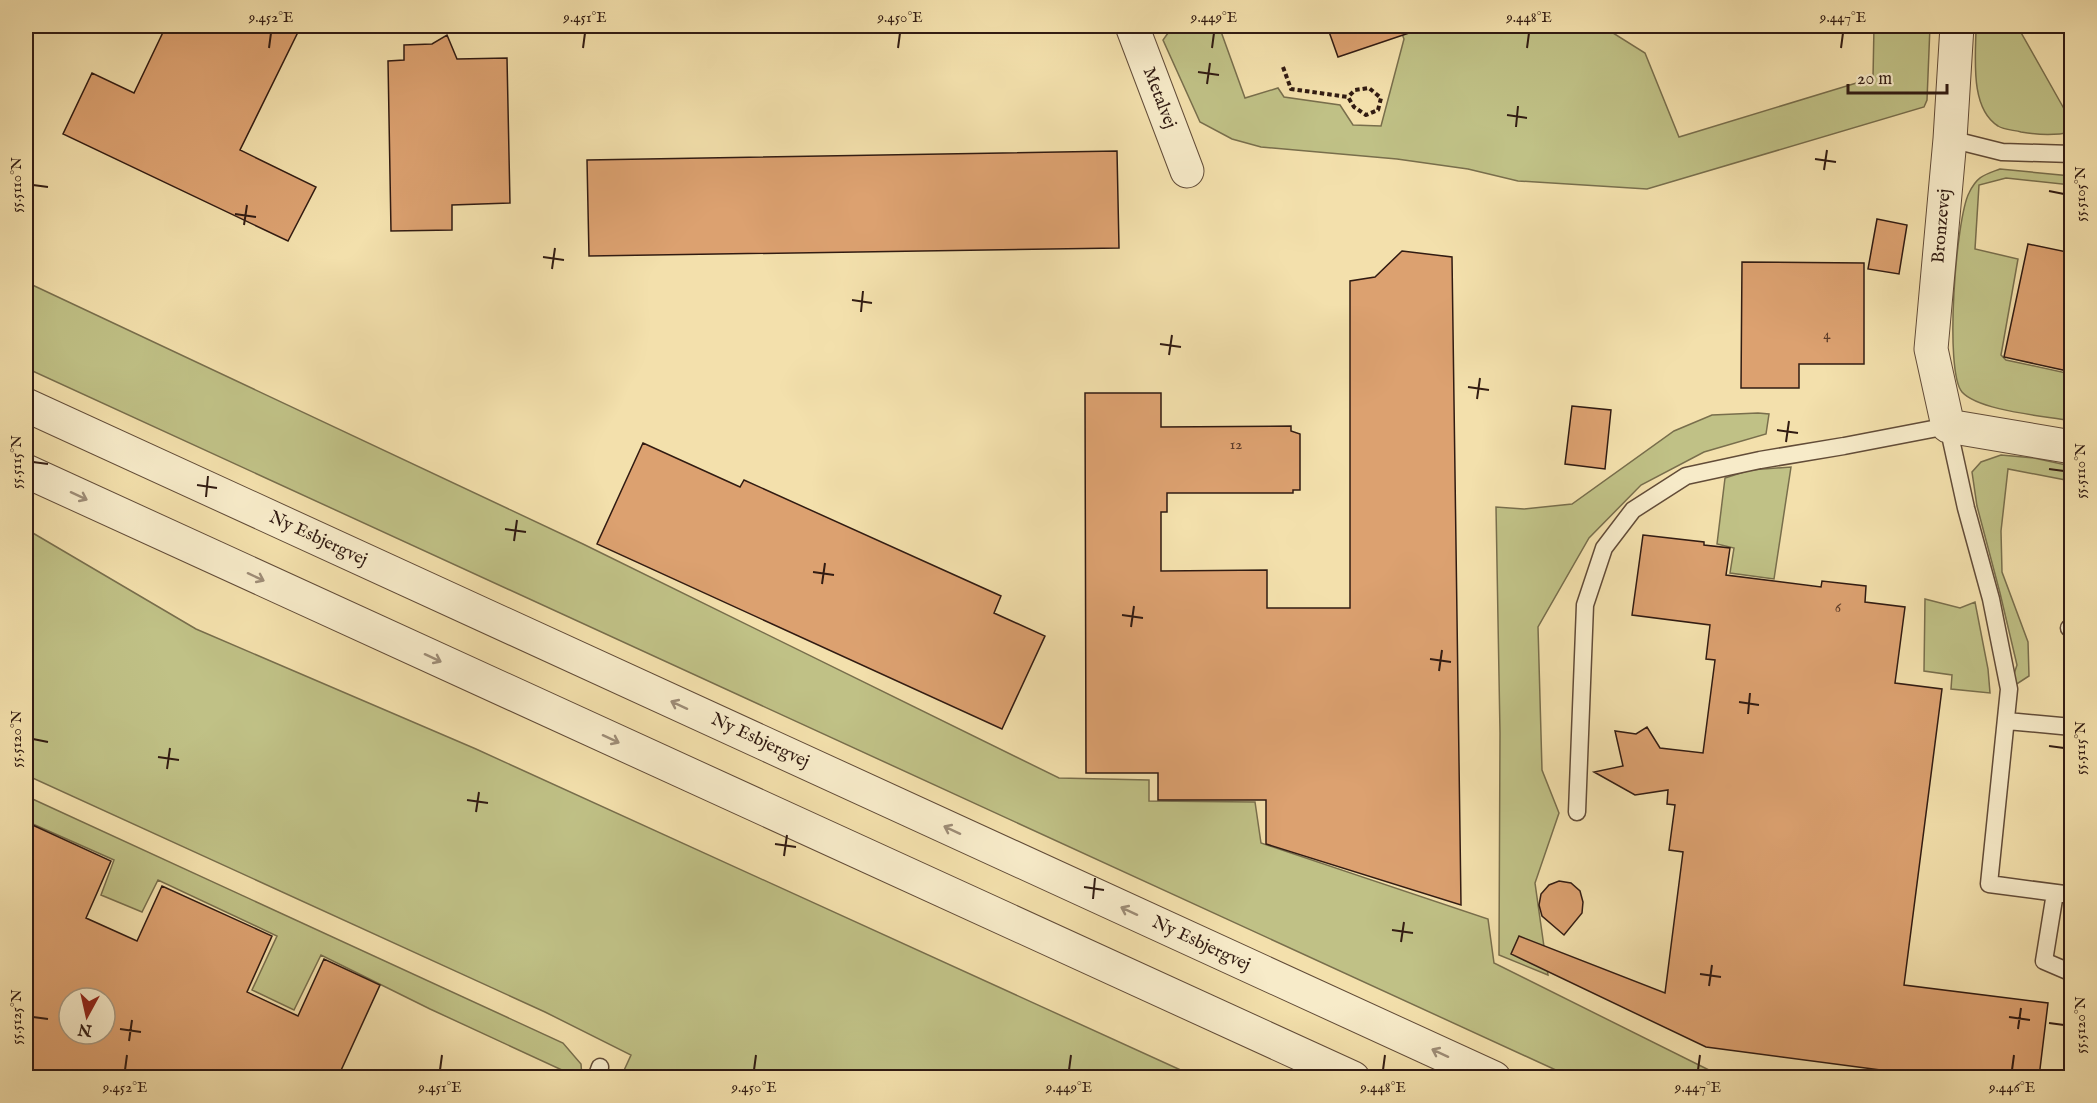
<svg xmlns="http://www.w3.org/2000/svg" width="2097" height="1103" font-family="'IM FELL English',serif">
	<style>
		.green { fill: #c0c186; stroke: #786e4c; stroke-width: 1.5 }
		.building { fill: #dca170; stroke: #311b12; stroke-width: 1.5; fill-rule: evenodd }
		.lines { fill: none; stroke-linecap: round; stroke-linejoin: round }
		.service-casing { stroke: #624c38; stroke-width: 19 }
		.minor-casing { stroke: #624c38; stroke-width: 35 }
		.tertiary-casing { stroke: #624c38; stroke-width: 35 }
		.path { stroke: #311b12; stroke-width: 4; stroke-dasharray: 4.5 3; stroke-linecap: butt }
		.service { stroke: #f7ebc9; stroke-width: 16 }
		.minor { stroke: #f7ebc9; stroke-width: 33 }
		.tertiary { stroke: #f7ebc9; stroke-width: 33 }
		.oneway { stroke: #9e8d77 }
		.ticks { fill: none; stroke: #311b12; stroke-width: 2 }
		.labels { text-anchor: middle; dominant-baseline: central; stroke-width: 5; stroke-linejoin: round; paint-order: stroke }
		.number-label { font-size: 15px; fill: #5c3c2a }
		.street-label { font-size: 18px; fill: #311b12; stroke: #f7ebc9 }
		.neatline { fill: none; stroke: #311b12; stroke-width: 2 }
		.ticks-label { font-size: 15px; text-anchor: middle; fill: #311b12 }
	</style>
	<rect width="100%" height="100%" fill="#f3e0ac"/>
	<filter id="stains"><feTurbulence type="fractalNoise" baseFrequency=".00333" numOctaves="4"/><feColorMatrix values="0 0 0 0 .2 0 0 0 0 .09 0 0 0 0 .02 0 0 0 .5 -.17"/></filter>
	<radialGradient id="worn" r=".72"><stop offset=".6" stop-color="#630" stop-opacity="0"/><stop offset="1" stop-color="#630" stop-opacity=".3"/></radialGradient>
	<path class="green" d="M 1191,26 L 1219,26 L 1245,98 L 1278,88 L 1284,97 L 1340,105 L 1353,125 L 1381,126 L 1404,39 L 1399,26 L 1602,26 L 1645,53 L 1679,137 L 1873,78 L 1874,26 L 1930,26 L 1927,100 L 1924,107 L 1647,189 L 1518,181 L 1468,169 L 1397,159 L 1261,147 L 1232,139 L 1200,122 L 1163,40 L 1168,33 Z
		M 1976,26 L 2019,26 L 2019,29 L 2067,114 L 2071,111 L 2071,132 C 2054,136 2038,135 2021,132 C 2014,130 2004,130 1998,126 C 1969,108 1976,55 1976,26 Z
		M 2000,169 L 2071,176 L 2071,185 L 2006,178 L 1979,185 L 1975,249 L 2018,259 L 2001,355 L 2006,360 L 2071,374 L 2071,421 C 2046,416 1979,411 1962,392 C 1944,371 1956,218 1969,193 C 1977,176 1984,175 2000,169 Z
		M 26,282 L 583,544 L 1059,778 L 1149,780 L 1149,801 L 1255,802 L 1261,843 L 1488,919 L 1494,963 L 1723,1077 L 1571,1077 L 26,368 Z
		M 1758,413 L 1769,414 L 1766,434 L 1704,452 L 1641,485 L 1589,538 L 1538,627 L 1542,770 L 1559,813 L 1535,883 L 1548,975 L 1499,955 L 1500,733 L 1496,507 L 1524,509 L 1572,504 L 1674,431 L 1712,415 Z
		M 2001,455 L 2034,458 L 2071,466 L 2071,481 L 2008,469 L 2001,531 L 2002,572 L 2028,642 L 2029,676 L 2009,689 L 2017,665 L 2000,593 L 1977,506 L 1972,472 L 1981,462 Z
		M 1791,467 L 1774,579 L 1730,573 L 1734,548 L 1717,544 L 1725,478 L 1750,470 Z
		M 26,529 L 196,629 L 476,749 L 1196,1077 L 621,1077 L 631,1055 L 545,1012 L 26,775 Z
		M 1925,599 L 1960,608 L 1975,602 L 1988,669 L 1990,693 L 1951,689 L 1952,675 L 1924,671 Z
		M 26,796 L 563,1043 L 581,1064 L 582,1077 L 577,1077 L 430,1009 L 321,955 L 294,1010 L 252,990 L 277,936 L 158,880 L 142,912 L 101,895 L 114,860 L 26,821 Z"/>
	<path class="building" d="M 166,26 L 301,26 L 240,150 L 316,187 L 288,241 L 63,134 L 92,73 L 134,93 Z
		M 1327,26 L 1417,26 L 1418,30 L 1338,57 Z
		M 447,35 L 457,59 L 507,58 L 510,203 L 452,205 L 452,230 L 391,231 L 388,61 L 404,60 L 404,45 L 432,44 Z
		M 1117,151 L 1119,248 L 589,256 L 587,160 Z
		M 1877,219 L 1907,225 L 1899,274 L 1868,269 Z
		M 2028,244 L 2072,253 L 2072,372 L 2004,357 Z
		M 1402,251 L 1452,257 L 1461,905 L 1266,844 L 1266,800 L 1158,800 L 1158,773 L 1086,773 L 1085,393 L 1161,393 L 1161,427 L 1291,426 L 1291,431 L 1300,434 L 1300,490 L 1293,490 L 1293,493 L 1167,493 L 1167,512 L 1161,512 L 1161,571 L 1267,570 L 1267,608 L 1350,608 L 1350,281 L 1375,277 Z
		M 1742,262 L 1864,263 L 1864,364 L 1799,364 L 1799,388 L 1741,388 Z
		M 1572,406 L 1611,410 L 1605,469 L 1565,464 Z
		M 643,443 L 740,487 L 744,480 L 1001,596 L 994,613 L 1045,636 L 1002,729 L 597,544 Z
		M 1643,535 L 1704,542 L 1704,545 L 1730,548 L 1726,575 L 1821,587 L 1822,581 L 1866,586 L 1865,602 L 1905,607 L 1895,683 L 1942,689 L 1904,985 L 2048,1003 L 2039,1077 L 1934,1077 L 1706,1047 L 1511,954 L 1519,936 L 1665,993 L 1683,852 L 1669,850 L 1675,805 L 1667,804 L 1668,790 L 1635,795 L 1594,772 L 1623,766 L 1615,731 L 1636,734 L 1647,727 L 1660,748 L 1703,753 L 1715,660 L 1706,659 L 1710,625 L 1632,615 Z
		M 26,822 L 111,861 L 86,918 L 137,941 L 162,886 L 272,936 L 247,992 L 298,1016 L 324,959 L 380,985 L 338,1077 L 26,1077 ZM 69,998 L 105,998 L 105,1034 L 69,1034 Z
		M 1559,881 L 1571,883 L 1580,891 L 1583,902 L 1582,913 L 1564,935 L 1542,916 L 1539,905 L 1541,894 L 1549,885 Z"/>
	<g class="lines">
		<g class="service-casing">
			<path id="service" d="M 1950,139 L 2002,152 L 2072,154
				M 2069,628 L 2072,628
				M 2007,721 L 2072,727
				M 1577,812 L 1585,605 L 1604,548 L 1633,510 L 1686,476 L 1760,460 L 1844,446 L 1948,426 L 1966,508 L 1991,599 L 2009,689 L 1989,884 L 2072,895
				M 2055,893 L 2044,961 L 2072,973
				M 596,1078 L 600,1067"/>
		</g>
		<g class="minor-casing">
			<path id="minor" d="M 1132,26 L 1187,171
				M 1957,26 L 1950,139 L 1931,349 L 1948,426 L 2072,447"/>
		</g>
		<g class="tertiary-casing">
			<path id="tertiary" d="M 26,405 L 1494,1078
				M 26,471 L 1353,1078"/>
		</g>
		<path class="path" d="M 1283,67 L 1291,89 L 1348,97 L 1354,107 L 1366,115 L 1378,110 L 1381,98 L 1369,88 L 1355,90 L 1348,97"/>
		<use href="#service" class="service"/>
		<use href="#minor" class="minor"/>
		<use href="#tertiary" class="tertiary"/>
	</g>
	<defs><path id="oneway-shaft" d="M-6 0H5M1.5-3L5.5 0L1.5 3" fill="none" stroke-width="1.6" stroke-linecap="round" stroke-linejoin="round" transform="scale(1.5)"/></defs>
	<g class="oneway">
		<use href="#oneway-shaft" transform="translate(79 496) rotate(25)"/>
		<use href="#oneway-shaft" transform="translate(256 577) rotate(25)"/>
		<use href="#oneway-shaft" transform="translate(433 658) rotate(25)"/>
		<use href="#oneway-shaft" transform="translate(679 705) rotate(-155)"/>
		<use href="#oneway-shaft" transform="translate(611 739) rotate(25)"/>
		<use href="#oneway-shaft" transform="translate(952 830) rotate(-155)"/>
		<use href="#oneway-shaft" transform="translate(1129 911) rotate(-155)"/>
		<use href="#oneway-shaft" transform="translate(1440 1053) rotate(-155)"/>
	</g>
	<path class="ticks" d="M 269,48 L 271,33M 583,48 L 585,33M 898,48 L 900,33M 1212,48 L 1214,33M 1527,48 L 1529,33M 1841,48 L 1843,33M 1198,72 L 1219,75M 1207,84 L 1210,63M 1507,115 L 1527,118M 1516,127 L 1518,106M 1815,159 L 1836,162M 1824,170 L 1827,150M 33,185 L 48,187M 2049,191 L 2064,194M 235,214 L 256,217M 244,225 L 247,205M 543,257 L 564,260M 552,269 L 555,248M 852,300 L 872,303M 861,312 L 863,291M 1160,344 L 1181,347M 1169,355 L 1172,335M 1468,387 L 1489,390M 1477,399 L 1480,378M 1777,430 L 1798,433M 1786,442 L 1789,421M 33,462 L 48,464M 2049,469 L 2064,471M 197,485 L 217,488M 206,497 L 208,476M 505,529 L 526,532M 514,541 L 517,520M 813,572 L 834,575M 822,584 L 825,563M 1122,615 L 1143,618M 1131,627 L 1134,606M 1430,659 L 1451,662M 1439,671 L 1442,650M 1739,702 L 1759,705M 1748,714 L 1750,693M 33,739 L 48,742M 2049,746 L 2064,748M 158,757 L 179,760M 167,769 L 170,748M 467,800 L 488,803M 476,812 L 479,792M 775,844 L 796,847M 784,856 L 787,835M 1084,887 L 1104,890M 1093,899 L 1095,878M 1392,930 L 1413,933M 1401,942 L 1404,922M 1700,974 L 1721,977M 1709,986 L 1712,965M 33,1017 L 48,1019M 2009,1017 L 2030,1020M 2049,1023 L 2064,1025M 120,1029 L 141,1032M 2018,1029 L 2021,1008M 129,1041 L 132,1020M 125,1070 L 127,1055M 440,1070 L 442,1055M 754,1070 L 756,1055M 1069,1070 L 1071,1055M 1383,1070 L 1385,1055M 1698,1070 L 1700,1055M 2012,1070 L 2014,1055"/>
	<g class="labels">
		<g class="number-label">
			<text x="1827" y="334">4</text>
			<text x="1236" y="444">12</text>
			<text x="1838" y="607">6</text>
		</g>
		<g class="street-label">
			<text transform="translate(1159 98) rotate(69)">Metalvej</text>
			<text transform="translate(1942 226) rotate(-85)">Bronzevej</text>
			<text transform="translate(318 539) rotate(25)">Ny Esbjergvej</text>
			<text transform="translate(760 741) rotate(25)">Ny Esbjergvej</text>
			<text transform="translate(1201 944) rotate(25)">Ny Esbjergvej</text>
		</g>
	</g>
	<rect width="2097" height="1103" fill="none" stroke="#f3e0ac" stroke-width="66"/>
	<g transform="translate(87 1016) rotate(188)"><circle r="28" fill="#f7ebc9" stroke="#a89880" stroke-width="1.5"/>
	<path d="M0-4.5L10 22L0 15L-10 22Z" fill="#8f2418"/>
	<text y="-9" font-size="16" font-weight="bold" text-anchor="middle" fill="#311b12">N</text>
	</g>
	<path d="M1848 84v9h99v-9" fill="none" stroke="#311b12" stroke-width="3"/>
	<text x="1857" y="84" font-size="18" fill="#311b12" stroke="#f7ebc9" stroke-width="4.5" paint-order="stroke">20 m</text>
	<rect x="33" y="33" width="2031" height="1037" class="neatline"/>
	<g class="ticks-label">
		<text x="271" y="22">9.452°E</text>
		<text x="585" y="22">9.451°E</text>
		<text x="900" y="22">9.450°E</text>
		<text x="1214" y="22">9.449°E</text>
		<text x="1529" y="22">9.448°E</text>
		<text x="1843" y="22">9.447°E</text>
		<text transform="translate(16 185) rotate(-90)" y="5">55.5110°N</text>
		<text transform="translate(2080 194) rotate(-90)" y="5">55.5105°N</text>
		<text transform="translate(16 462) rotate(-90)" y="5">55.5115°N</text>
		<text transform="translate(2080 471) rotate(-90)" y="5">55.5110°N</text>
		<text transform="translate(16 739) rotate(-90)" y="5">55.5120°N</text>
		<text transform="translate(2080 748) rotate(-90)" y="5">55.5115°N</text>
		<text transform="translate(16 1017) rotate(-90)" y="5">55.5125°N</text>
		<text transform="translate(2080 1025) rotate(-90)" y="5">55.5120°N</text>
		<text x="125" y="1092">9.452°E</text>
		<text x="440" y="1092">9.451°E</text>
		<text x="754" y="1092">9.450°E</text>
		<text x="1069" y="1092">9.449°E</text>
		<text x="1383" y="1092">9.448°E</text>
		<text x="1698" y="1092">9.447°E</text>
		<text x="2012" y="1092">9.446°E</text>
	</g>
	<rect width="100%" height="100%" filter="url(#stains)"/>
	<rect width="100%" height="100%" fill="url(#worn)"/>
</svg>
